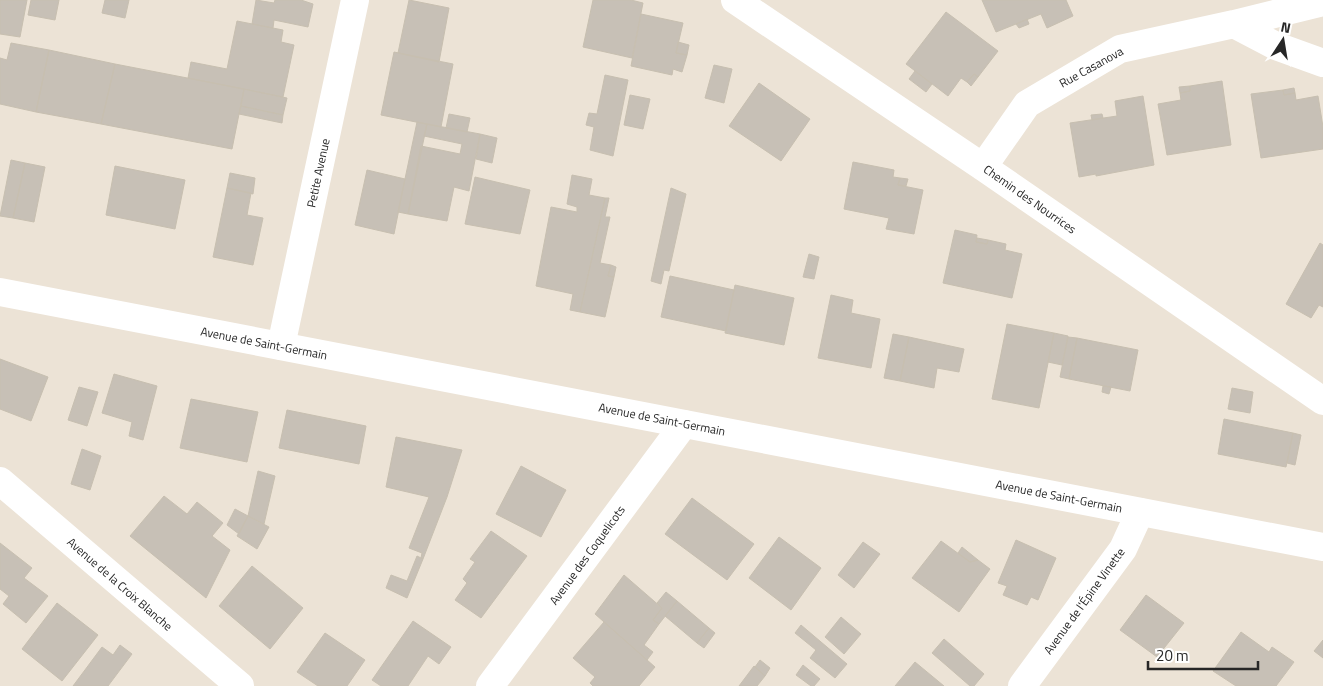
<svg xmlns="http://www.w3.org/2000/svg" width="1323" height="686" font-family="'Titillium Web',sans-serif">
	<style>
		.building { fill: #c7c0b6; stroke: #c7bfb0 }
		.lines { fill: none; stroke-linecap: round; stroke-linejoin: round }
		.minor { stroke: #fff; stroke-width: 28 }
		.tertiary { stroke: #fff; stroke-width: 28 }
		.labels { text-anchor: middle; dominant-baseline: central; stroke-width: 4; stroke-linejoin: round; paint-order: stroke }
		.street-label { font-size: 12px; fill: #272727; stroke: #fff }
	</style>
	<rect width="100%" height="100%" fill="#ece3d6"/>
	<path class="building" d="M 0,0 L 27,0 L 20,37 L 0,34 Z
		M 31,0 L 59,0 L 55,20 L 28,15 Z
		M 105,0 L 129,0 L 125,18 L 102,13 Z
		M 256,0 L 274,3 L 275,0 L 301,0 L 313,4 L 308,27 L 274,20 L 273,28 L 252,24 Z
		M 409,0 L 449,8 L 439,62 L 398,53 Z
		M 593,0 L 631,0 L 643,3 L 632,58 L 583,47 Z
		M 982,0 L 1066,0 L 1073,16 L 1047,28 L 1041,14 L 996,32 Z
		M 946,12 L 998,51 L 978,77 L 974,74 L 967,82 L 961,78 L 948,96 L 906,64 Z
		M 641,14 L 683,23 L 676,53 L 687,55 L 682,72 L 673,69 L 672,75 L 631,66 Z
		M 1027,19 L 1029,24 L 1019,28 L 1016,24 Z
		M 237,21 L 283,30 L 281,42 L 294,45 L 283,97 L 188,78 L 191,62 L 227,69 Z
		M 678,42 L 689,45 L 687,55 L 676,53 Z
		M 11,43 L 49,50 L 36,112 L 0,104 L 0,58 L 7,60 Z
		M 49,50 L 115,64 L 101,124 L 36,112 Z
		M 394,52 L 453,64 L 441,127 L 381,115 Z
		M 115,64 L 244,89 L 232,149 L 101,124 Z
		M 714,65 L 732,69 L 724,103 L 705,98 Z
		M 915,71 L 932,84 L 926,92 L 909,79 Z
		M 974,74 L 978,77 L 971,86 L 967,82 Z
		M 605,75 L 628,80 L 613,156 L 590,150 L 594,127 L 586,125 L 589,113 L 597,114 Z
		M 1222,81 L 1231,145 L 1167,155 L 1158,104 L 1181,100 L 1180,93 L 1190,91 L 1190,86 Z
		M 759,83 L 810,119 L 781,161 L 729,126 Z
		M 1190,86 L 1190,91 L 1180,93 L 1179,87 Z
		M 1294,88 L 1295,93 L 1284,95 L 1283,90 Z
		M 244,89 L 287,98 L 283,115 L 241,106 Z
		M 1283,90 L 1284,95 L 1295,93 L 1296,100 L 1318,96 L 1323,127 L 1323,149 L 1261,158 L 1251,94 Z
		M 630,95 L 650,99 L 643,129 L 624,125 Z
		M 1143,96 L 1154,165 L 1096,176 L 1096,174 L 1079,177 L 1070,123 L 1117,116 L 1115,101 Z
		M 241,106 L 283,115 L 282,123 L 239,114 Z
		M 449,114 L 470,118 L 467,132 L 446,128 Z
		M 1102,114 L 1103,118 L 1092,120 L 1091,115 Z
		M 417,122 L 427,124 L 408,214 L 398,212 Z
		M 427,124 L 480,134 L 469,191 L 454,187 L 447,221 L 408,214 L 421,146 L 460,154 L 462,144 L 424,136 Z
		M 480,134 L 497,138 L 492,163 L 476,159 Z
		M 11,160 L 25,163 L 13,218 L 0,216 Z
		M 853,162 L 894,170 L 893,177 L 900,178 L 898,185 L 923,190 L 914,234 L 886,229 L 889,218 L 844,209 Z
		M 25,163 L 45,167 L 34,222 L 13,218 Z
		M 115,166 L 185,180 L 175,229 L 106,215 Z
		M 367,170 L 405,179 L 394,234 L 355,225 Z
		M 230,173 L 255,178 L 253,194 L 227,188 Z
		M 572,175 L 592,179 L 589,195 L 605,198 L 580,312 L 570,310 L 573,294 L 536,286 L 551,207 L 577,212 L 577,207 L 567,204 Z
		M 475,177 L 530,190 L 520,234 L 465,224 Z
		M 900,178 L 908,179 L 906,186 L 898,185 Z
		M 227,188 L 251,193 L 247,215 L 263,218 L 253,265 L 213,257 Z
		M 671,188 L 686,194 L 669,271 L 664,270 L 661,284 L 651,281 Z
		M 605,198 L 609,198 L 605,217 L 610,217 L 600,263 L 611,265 L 608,276 L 614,277 L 605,317 L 580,312 Z
		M 955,230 L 977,235 L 976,242 L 987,244 L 988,240 L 1006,244 L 1005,250 L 1022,254 L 1012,298 L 943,283 Z
		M 977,238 L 988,240 L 987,244 L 976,242 Z
		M 1320,243 L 1323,245 L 1323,307 L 1319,305 L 1311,318 L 1286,304 Z
		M 809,254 L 819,257 L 814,279 L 803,277 Z
		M 611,265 L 616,267 L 614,277 L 608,276 Z
		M 670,276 L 734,290 L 726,331 L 661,317 Z
		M 735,285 L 794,298 L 784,345 L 725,333 Z
		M 831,295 L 853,300 L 851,313 L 880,319 L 871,368 L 818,358 Z
		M 1007,324 L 1054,333 L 1039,408 L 992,399 Z
		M 1054,333 L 1068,336 L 1062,365 L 1048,362 Z
		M 893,334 L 909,337 L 900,381 L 884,378 Z
		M 909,337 L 964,349 L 959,372 L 937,368 L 934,388 L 900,381 Z
		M 1068,337 L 1077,338 L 1069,379 L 1060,377 Z
		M 1077,338 L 1138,350 L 1130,391 L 1069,379 Z
		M 0,359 L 48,377 L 31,421 L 0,409 Z
		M 114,374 L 157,386 L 143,440 L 129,436 L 132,422 L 102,413 Z
		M 1103,386 L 1111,387 L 1109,394 L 1102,392 Z
		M 79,387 L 98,392 L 87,426 L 68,420 Z
		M 1232,388 L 1253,392 L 1250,413 L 1228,409 Z
		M 191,399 L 258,412 L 247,462 L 180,448 Z
		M 287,410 L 366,426 L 359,464 L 279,448 Z
		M 1224,419 L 1293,433 L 1286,467 L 1218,454 Z
		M 1293,433 L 1301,435 L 1295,465 L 1287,463 Z
		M 396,437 L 462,450 L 447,497 L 423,559 L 421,558 L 422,553 L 409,548 L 429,497 L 386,487 Z
		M 82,449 L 101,456 L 90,490 L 71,484 Z
		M 521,466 L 566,490 L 541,537 L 496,514 Z
		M 258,471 L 275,476 L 264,524 L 248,516 Z
		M 164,496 L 187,514 L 197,502 L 223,523 L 212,536 L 230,550 L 206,598 L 130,536 Z
		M 692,498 L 754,544 L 727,580 L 665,534 Z
		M 235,509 L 248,516 L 239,534 L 227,525 Z
		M 248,516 L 269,527 L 257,549 L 237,536 Z
		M 491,531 L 527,556 L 481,618 L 455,600 L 467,583 L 463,579 L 475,562 L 470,559 Z
		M 779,537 L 821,568 L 791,610 L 749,578 Z
		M 1016,540 L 1056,558 L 1038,600 L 1031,597 L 1027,605 L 1003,595 L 1007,586 L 998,583 Z
		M 941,541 L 970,562 L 978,560 L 990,569 L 959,612 L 912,578 Z
		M 863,542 L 880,554 L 854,588 L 838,575 Z
		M 0,543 L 32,568 L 24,578 L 48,596 L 26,623 L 3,604 L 9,596 L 0,589 Z
		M 962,547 L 978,560 L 970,562 L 958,553 Z
		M 417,556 L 423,559 L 407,598 L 386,588 L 391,575 L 407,581 Z
		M 252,566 L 303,608 L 270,649 L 219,606 Z
		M 624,575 L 662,608 L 653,620 L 659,624 L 644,645 L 653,652 L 647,660 L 595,614 Z
		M 666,592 L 677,601 L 659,624 L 653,620 L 662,608 L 657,603 Z
		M 1146,595 L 1184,623 L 1157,657 L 1120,630 Z
		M 677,601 L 709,628 L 697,643 L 665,616 Z
		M 57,603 L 98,635 L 62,681 L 22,649 Z
		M 841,617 L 861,634 L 844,654 L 825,637 Z
		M 413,621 L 451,647 L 439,664 L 428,656 L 408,686 L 381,686 L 372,680 Z
		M 604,622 L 655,667 L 639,686 L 593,686 L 590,683 L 595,677 L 573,658 Z
		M 801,625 L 847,664 L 835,678 L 810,658 L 816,650 L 795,633 Z
		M 709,628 L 715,633 L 704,648 L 697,643 Z
		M 1241,632 L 1269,652 L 1272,647 L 1294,662 L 1276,686 L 1236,686 L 1213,671 Z
		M 325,633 L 365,660 L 347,686 L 318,686 L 297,672 Z
		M 944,639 L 984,674 L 974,686 L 970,686 L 932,653 Z
		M 1323,640 L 1323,658 L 1314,651 Z
		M 120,645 L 132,654 L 108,686 L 73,686 L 102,647 L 113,655 Z
		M 760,660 L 770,668 L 765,676 L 755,667 Z
		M 915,662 L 944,686 L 895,686 Z
		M 803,665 L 820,679 L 814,686 L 811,686 L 796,675 Z
		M 754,666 L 765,676 L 757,686 L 739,686 Z"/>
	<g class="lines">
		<path class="minor" d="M 735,0 L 983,167 L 1323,401
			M 1234,24 L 1276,46 L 1323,63
			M 983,167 L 1027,104 L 1120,49 L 1234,24 L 1323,2
			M 281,346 L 355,0
			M 0,481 L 240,686
			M 490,686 L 684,424
			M 1022,686 L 1123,549 L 1140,512"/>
		<path class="tertiary" d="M 0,292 L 1323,547"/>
	</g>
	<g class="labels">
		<g class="street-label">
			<text transform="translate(1091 67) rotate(-29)">Rue Casanova</text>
			<text transform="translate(318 173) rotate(-78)">Petite Avenue</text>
			<text transform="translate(1030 199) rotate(35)">Chemin des Nourrices</text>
			<text transform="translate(264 343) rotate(11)">Avenue de Saint-Germain</text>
			<text transform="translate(662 419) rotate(11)">Avenue de Saint-Germain</text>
			<text transform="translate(1059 496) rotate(11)">Avenue de Saint-Germain</text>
			<text transform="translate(587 555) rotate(-54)">Avenue des Coquelicots</text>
			<text transform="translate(120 584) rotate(41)">Avenue de la Croix Blanche</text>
			<text transform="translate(1084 601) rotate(-54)">Avenue de l'Épine Vinette</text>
		</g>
	</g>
	<g transform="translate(1283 40) rotate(12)" stroke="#ffffff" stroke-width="4" paint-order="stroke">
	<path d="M0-4L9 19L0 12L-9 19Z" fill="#272727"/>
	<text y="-8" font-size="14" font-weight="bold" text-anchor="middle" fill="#272727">N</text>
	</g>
	<path d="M1148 661v8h110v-8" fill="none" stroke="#272727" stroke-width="2.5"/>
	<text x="1156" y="661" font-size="15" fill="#272727" stroke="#ffffff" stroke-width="4" paint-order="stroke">20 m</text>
</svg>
